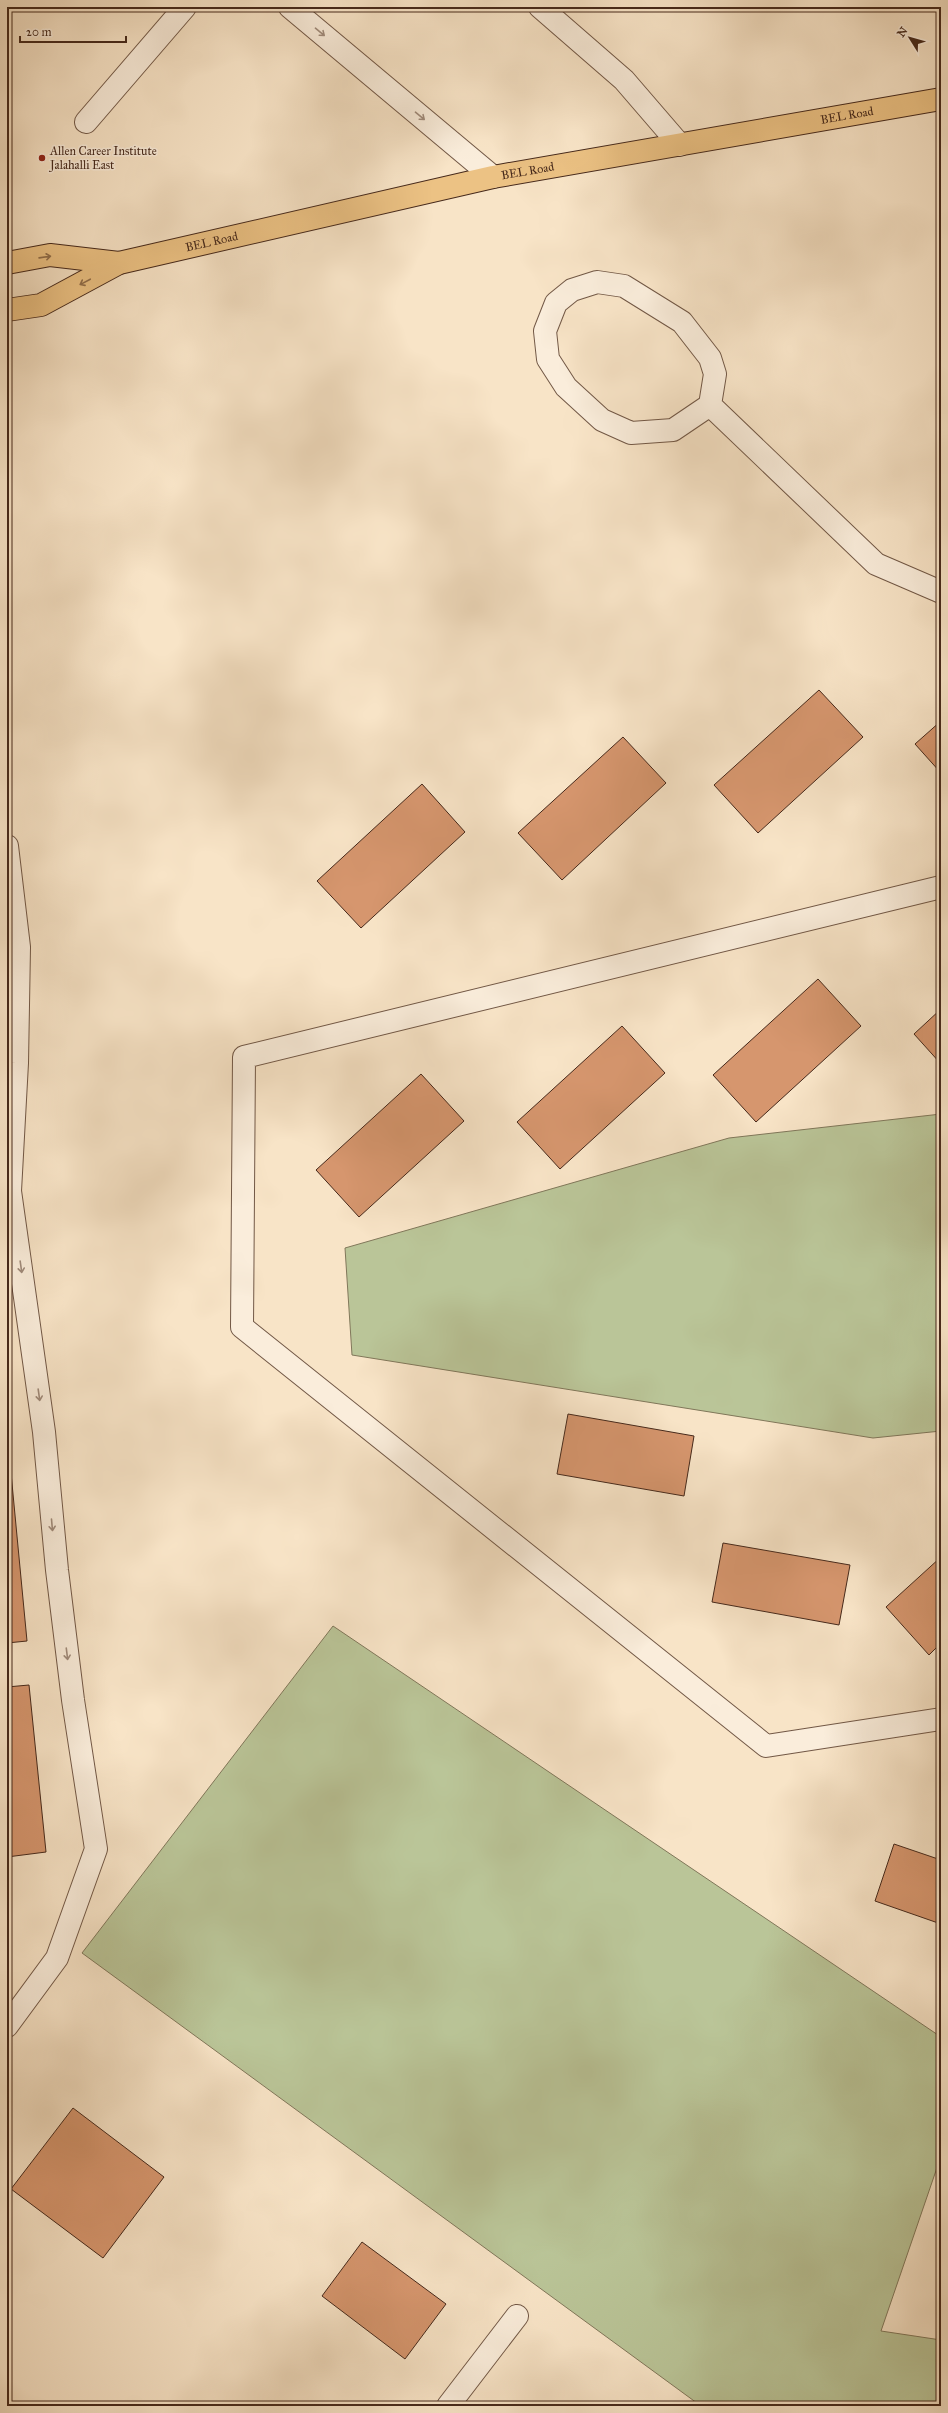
<svg xmlns="http://www.w3.org/2000/svg" width="948" height="2413" font-family="'IM FELL Great Primer',serif">
	<style>
		.green { fill: #bac598; stroke: #80775a }
		.building { fill: #d6966e; stroke: #46291b }
		.lines { fill: none; stroke-linecap: round; stroke-linejoin: round }
		.minor-casing { stroke: #725846; stroke-width: 24 }
		.major-casing { stroke: #46291b; stroke-width: 24 }
		.minor { stroke: #faeddb; stroke-width: 22 }
		.major { stroke: #ecc284; stroke-width: 22 }
		.oneway { stroke: #a08b7b }
		.oneway2 { stroke: #916e4a }
		.poi-dot { fill: #8f2418; stroke: #faeddb; stroke-width: 1.5 }
		.labels { text-anchor: middle; dominant-baseline: central; stroke-width: 3; stroke-linejoin: round; paint-order: stroke }
		.street-label { font-size: 12px; fill: #46291b; stroke: #faeddb }
		.poi-label { font-size: 12px; fill: #46291b; stroke: #faeddb; text-anchor: start }
	</style>
	<rect width="100%" height="100%" fill="#f8e4c7"/>
	<filter id="stains"><feTurbulence type="fractalNoise" baseFrequency=".005" numOctaves="4"/><feColorMatrix values="0 0 0 0 .2 0 0 0 0 .09 0 0 0 0 .02 0 0 0 .5 -.17"/></filter>
	<radialGradient id="worn" r=".72"><stop offset=".6" stop-color="#630" stop-opacity="0"/><stop offset="1" stop-color="#630" stop-opacity=".3"/></radialGradient>
	<path class="green" d="M 941,1114 L 941,1431 L 873,1438 L 352,1355 L 345,1248 L 729,1138 Z
		M 333,1626 L 941,2037 L 941,2156 L 881,2331 L 941,2340 L 941,2406 L 701,2406 L 82,1953 Z"/>
	<path class="building" d="M 819,690 L 863,737 L 758,833 L 714,785 Z
		M 941,721 L 941,773 L 915,744 Z
		M 623,737 L 666,783 L 562,880 L 518,833 Z
		M 422,784 L 465,832 L 361,928 L 317,881 Z
		M 818,979 L 861,1026 L 756,1122 L 713,1075 Z
		M 941,1009 L 941,1064 L 914,1034 Z
		M 622,1026 L 665,1073 L 560,1169 L 517,1122 Z
		M 421,1074 L 464,1121 L 359,1217 L 316,1170 Z
		M 568,1414 L 694,1436 L 684,1496 L 557,1474 Z
		M 7,1473 L 11,1473 L 27,1641 L 7,1643 Z
		M 723,1543 L 850,1565 L 839,1625 L 712,1602 Z
		M 941,1557 L 941,1643 L 929,1655 L 886,1607 Z
		M 29,1685 L 46,1852 L 7,1857 L 7,1687 Z
		M 894,1844 L 941,1860 L 941,1924 L 875,1901 Z
		M 73,2108 L 164,2177 L 103,2258 L 11,2189 Z
		M 362,2242 L 446,2304 L 405,2359 L 322,2296 Z"/>
	<g class="lines">
		<g class="minor-casing">
			<path id="minor" d="M 290,7 L 493,177
				M 540,7 L 624,80 L 680,145
				M 86,122 L 185,7
				M 597,282 L 624,286 L 682,322 L 710,358 L 715,374 L 710,405 L 673,430 L 631,433 L 602,420 L 566,387 L 548,359 L 545,331 L 556,303 L 572,290 Z
				M 710,405 L 876,564 L 941,592
				M 7,846 L 19,947 L 17,1063 L 10,1191 L 44,1432 L 57,1570 L 73,1700 L 96,1849 L 57,1958 L 7,2026
				M 941,887 L 244,1057 L 242,1327 L 766,1746 L 941,1719
				M 448,2406 L 517,2316"/>
		</g>
		<g class="major-casing">
			<g id="major">
				<path d="M 7,263 L 50,255 L 119,263"/>
				<path id="s1" d="M 7,310 L 41,305 L 119,263 L 493,177 L 941,99"/>
			</g>
		</g>
		<use href="#minor" class="minor"/>
		<use href="#major" class="major"/>
	</g>
	<defs><path id="oneway-shaft" d="M-6 0H5M1.5-3L5.5 0L1.5 3" fill="none" stroke-width="1.6" stroke-linecap="round" stroke-linejoin="round"/></defs>
	<g class="oneway">
		<use href="#oneway-shaft" transform="translate(320 32) rotate(40)"/>
		<use href="#oneway-shaft" transform="translate(420 116) rotate(40)"/>
		<use href="#oneway-shaft" transform="translate(21 1267) rotate(82)"/>
		<use href="#oneway-shaft" transform="translate(39 1395) rotate(82)"/>
		<use href="#oneway-shaft" transform="translate(52 1525) rotate(85)"/>
		<use href="#oneway-shaft" transform="translate(67 1654) rotate(83)"/>
	</g>
	<g class="oneway2">
		<use href="#oneway-shaft" transform="translate(45 257) rotate(-8)"/>
		<use href="#oneway-shaft" transform="translate(85 282) rotate(152)"/>
	</g>
	<circle class="poi-dot" cx="42" cy="158" r="4"/>
	<g class="labels">
		<g class="street-label">
			<text stroke="none"><textPath href="#s1" startOffset="866">BEL Road</textPath></text>
			<text stroke="none"><textPath href="#s1" startOffset="542">BEL Road</textPath></text>
			<text stroke="none"><textPath href="#s1" startOffset="218">BEL Road</textPath></text>
		</g>
		<g class="poi-label">
			<text x="50" y="151">Allen Career Institute<tspan x="50" dy="14">Jalahalli East</tspan></text>
		</g>
	</g>
	<rect width="948" height="2413" fill="none" stroke="#f8e4c7" stroke-width="24"/>
	<rect x="8" y="8" width="932" height="2397" fill="none" stroke="#46291b" stroke-width="2"/>
	<rect x="12" y="12" width="924" height="2389" fill="none" stroke="#46291b"/>
	<g transform="translate(910 38) rotate(307)" stroke="#faeddb" stroke-width="3" paint-order="stroke">
	<path d="M0-3L7 15L0 10L-7 15Z" fill="#46291b"/>
	<text y="-6" font-size="11" font-weight="bold" text-anchor="middle" fill="#46291b">N</text>
	</g>
	<path d="M20 36v6h106v-6" fill="none" stroke="#46291b" stroke-width="2"/>
	<text x="26" y="36" font-size="12" fill="#46291b" stroke="#faeddb" stroke-width="3" paint-order="stroke">20 m</text>
	<rect width="100%" height="100%" filter="url(#stains)"/>
	<rect width="100%" height="100%" fill="url(#worn)"/>
</svg>
